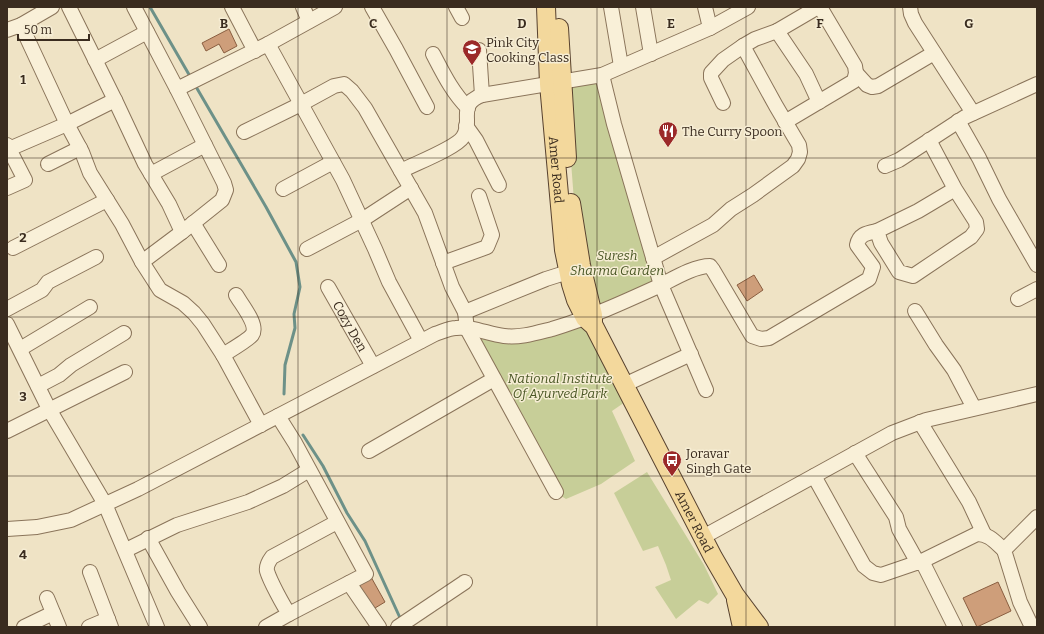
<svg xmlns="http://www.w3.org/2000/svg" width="1044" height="634" font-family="Bitter,serif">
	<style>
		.green { fill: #c7ce98 }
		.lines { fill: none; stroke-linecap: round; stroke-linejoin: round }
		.stream { stroke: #6d9188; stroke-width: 3 }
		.building { fill: #ce9e7a; stroke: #8a5e40 }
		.minor-casing { stroke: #8a745a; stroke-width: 16 }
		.major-casing { stroke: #58422f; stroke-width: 20 }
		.minor { stroke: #f9f0d8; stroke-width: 14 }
		.major { stroke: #f3d89c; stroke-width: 18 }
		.grid { fill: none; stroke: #3a2c1f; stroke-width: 1; stroke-opacity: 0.55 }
		.labels { text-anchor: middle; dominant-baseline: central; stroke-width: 3; stroke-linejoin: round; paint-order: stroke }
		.poi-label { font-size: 13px; fill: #3a2c1f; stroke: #f6edd4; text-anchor: start }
		.street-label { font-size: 13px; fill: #3a2c1f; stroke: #f6edd4 }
		.park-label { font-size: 13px; font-style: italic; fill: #4a5725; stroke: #f6edd4 }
		.grid-label { font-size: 13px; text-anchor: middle; font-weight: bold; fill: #3a2c1f; stroke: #f6edd4; stroke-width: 3; stroke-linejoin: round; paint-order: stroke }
	</style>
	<rect width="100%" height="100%" fill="#efe3c5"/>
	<path class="green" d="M 599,77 L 658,283 L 598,309 L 575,214 L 565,83 Z
		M 588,323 L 628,400 L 612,411 L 635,461 L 601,484 L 566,499 L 558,494 L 473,333 Z
		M 647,472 L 704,565 L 718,594 L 708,604 L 699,600 L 676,619 L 655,587 L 671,580 L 666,565 L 658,546 L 643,551 L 614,493 Z"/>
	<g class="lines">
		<path class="stream" d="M 150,7 L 191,78
			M 195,85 L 266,207 L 296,262 L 300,287 L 294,314 L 295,328 L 285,365 L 284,394
			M 303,435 L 323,466 L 347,513 L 365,541 L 401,620"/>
	</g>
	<path class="building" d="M 229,29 L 237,46 L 224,53 L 219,44 L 206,51 L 202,43 Z
		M 754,275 L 763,290 L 747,301 L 737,285 Z
		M 371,577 L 385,602 L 370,611 L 355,586 Z
		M 998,582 L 1011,611 L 977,627 L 963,598 Z"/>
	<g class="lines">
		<g class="minor-casing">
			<g id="minor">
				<path d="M 69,7 L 115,100"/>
				<path d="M 232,7 L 255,51"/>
				<path d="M 303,7 L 309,21"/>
				<path d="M 372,7 L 396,49 L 427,107"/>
				<path d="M 456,7 L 462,18"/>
				<path d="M 611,7 L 621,66"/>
				<path d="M 643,7 L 651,54"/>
				<path d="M 910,7 L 911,14 L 915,23 L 973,113"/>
				<path d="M 21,25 L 67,124 L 82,152 L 90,173 L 122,224 L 142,262 L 182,232"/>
				<path d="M 710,28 L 748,7"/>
				<path d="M 7,30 L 21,25 L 52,7"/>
				<path d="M 777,31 L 806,74 L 819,102"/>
				<path d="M 268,44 L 343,180 L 375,249 L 389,282 L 421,341"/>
				<path d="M 479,50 L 482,95"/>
				<path d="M 433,54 C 443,73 452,92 468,108"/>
				<path d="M 95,60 L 147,32"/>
				<path d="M 856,73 L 867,85 L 872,87 L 878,86 L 934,53"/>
				<path d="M 602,75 L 614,124 L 661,285 L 706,390"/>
				<path d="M 177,89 L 268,44 L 335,7"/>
				<path d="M 723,103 L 711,78 L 711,73 L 723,60 L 743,46"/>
				<path d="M 958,121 L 979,158 L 999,199 L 1037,265"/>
				<path d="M 785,122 L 854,81 L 856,73 L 855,66 L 820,7"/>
				<path d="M 466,126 L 476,140 L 499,185"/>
				<path d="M 244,132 L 301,104 L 334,86 L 344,84 L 352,91 L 365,108 L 425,213 L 452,287 L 465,312 L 467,329 L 556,492"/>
				<path d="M 929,140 L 955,189 L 976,222 L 977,229 L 971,237 L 913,276 L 899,272 L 881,243 L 877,231 L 918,211 L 955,189"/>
				<path d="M 7,145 L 25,180 L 7,188"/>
				<path d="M 9,149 L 67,124 L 115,100 L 145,164 L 169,204 L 182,232 L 222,200 L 226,190 L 224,183 L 177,89 L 134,7"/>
				<path d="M 48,164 L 80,148"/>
				<path d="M 885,166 L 899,160 L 965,117 L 1037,84"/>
				<path d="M 401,171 C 414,164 456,148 463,137 C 474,121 456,105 482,95 L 602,75 L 710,28 L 705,7"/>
				<path d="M 151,174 L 205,145"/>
				<path d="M 283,189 L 333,162"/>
				<path d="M 193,223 L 219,265"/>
				<path d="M 13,248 L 107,200"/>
				<path d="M 307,249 L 362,220 L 411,188"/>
				<path d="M 653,258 L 713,225 L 731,209 L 753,195 L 793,166 L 798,159 L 800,152 L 799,145 L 776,106 L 743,46 L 755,39 L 777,31 L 818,7"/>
				<path d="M 142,262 L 160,290 L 183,303 L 194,313 L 203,324 L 223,355 L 261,425"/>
				<path d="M 443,263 L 487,247 L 492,235 L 479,196"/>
				<path id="s1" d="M 328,287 L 373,366"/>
				<path d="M 1018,299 L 1037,289"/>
				<path d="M 7,309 L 42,290 L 48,282 L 96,257"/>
				<path d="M 915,311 L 936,345 L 954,370 L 974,408"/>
				<path d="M 465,312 L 546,279 L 568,272"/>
				<path d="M 7,324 L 49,409 L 105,504 L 157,627"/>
				<path d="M 20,349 L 90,307"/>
				<path d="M 223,355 C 229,351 248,340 252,335 C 259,325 241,304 236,295"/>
				<path d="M 624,385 L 691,354"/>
				<path d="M 38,386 L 59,375 L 71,365 L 124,333"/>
				<path d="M 278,416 L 295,443 L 366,574 L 289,614"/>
				<path d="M 920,422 L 969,502 L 984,534"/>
				<path d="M 7,431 L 125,372"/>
				<path d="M 369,451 L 494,379"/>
				<path d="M 855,453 L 896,517 L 899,529 L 918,563"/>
				<path d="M 814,476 L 864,566 L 873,573 L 881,575 L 922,561 L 977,534 C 989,534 995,542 1004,550"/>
				<path d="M 7,529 L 37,527 L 71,520 L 138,489 L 435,334 C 442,332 449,328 456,328 C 472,326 488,334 504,336 C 520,338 536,333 552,329 C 589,318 624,302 659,286 C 673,279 694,266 710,266 L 713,270 L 752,336 L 761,339 L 769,338 L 869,279 L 873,267 L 857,245 C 859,234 867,233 877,231"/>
				<path d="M 703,537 L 892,433 L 926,420 L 1037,394"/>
				<path d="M 148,538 L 178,592 L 200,627"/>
				<path d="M 126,550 L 177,525 L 248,502 L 283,486 L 309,470"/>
				<path d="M 922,561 L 955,627"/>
				<path d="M 90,572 L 111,627"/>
				<path d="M 349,583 L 379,627"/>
				<path d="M 47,598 L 59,627"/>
				<path d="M 24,627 L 53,613"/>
				<path d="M 89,627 L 108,619"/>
				<path d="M 266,627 L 289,614 C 283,605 270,581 267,571 C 266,566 269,561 272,557 L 337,522"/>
				<path d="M 398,627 L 465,582"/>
				<path d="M 1032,627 L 1020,602 L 1004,550 L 1037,517"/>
			</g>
		</g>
		<g class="major-casing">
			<g id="major">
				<path id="s2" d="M 546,7 L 549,84 L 564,250 L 571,284 L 576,300 L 585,318 L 594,326 L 713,557 L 735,595 L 759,627"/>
				<path d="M 559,28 L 567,158"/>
				<path d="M 571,203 L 581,265 L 593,315 L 593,323"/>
				<path d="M 736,600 L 742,627"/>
			</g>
		</g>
		<use href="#minor" class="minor"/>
		<use href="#major" class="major"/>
	</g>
	<path class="grid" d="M 149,7 L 149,627M 298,7 L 298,627M 447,7 L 447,627M 597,7 L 597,627M 746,7 L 746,627M 895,7 L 895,627M 7,158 L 1037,158M 7,317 L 1037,317M 7,476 L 1037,476"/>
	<defs>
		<g id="school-pin" transform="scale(1)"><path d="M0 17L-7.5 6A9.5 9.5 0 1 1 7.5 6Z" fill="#9b2929" stroke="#f6edd4"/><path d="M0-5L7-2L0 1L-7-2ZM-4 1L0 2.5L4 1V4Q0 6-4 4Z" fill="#fff"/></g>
		<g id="restaurant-pin" transform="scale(1)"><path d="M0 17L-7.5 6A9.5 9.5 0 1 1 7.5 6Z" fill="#9b2929" stroke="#f6edd4"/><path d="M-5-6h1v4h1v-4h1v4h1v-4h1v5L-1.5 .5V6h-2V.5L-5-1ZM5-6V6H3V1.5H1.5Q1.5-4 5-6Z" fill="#fff"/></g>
		<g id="bus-pin" transform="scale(1)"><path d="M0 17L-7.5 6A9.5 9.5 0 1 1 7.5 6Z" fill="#9b2929" stroke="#f6edd4"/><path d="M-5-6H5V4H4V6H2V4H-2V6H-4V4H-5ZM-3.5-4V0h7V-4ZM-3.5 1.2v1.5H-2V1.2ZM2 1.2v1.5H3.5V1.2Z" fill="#fff"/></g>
	</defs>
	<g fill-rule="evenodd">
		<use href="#school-pin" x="472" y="49"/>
		<use href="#restaurant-pin" x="668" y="131"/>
		<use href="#bus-pin" x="672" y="460"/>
	</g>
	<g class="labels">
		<g class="poi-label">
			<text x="486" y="42">Pink City<tspan x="486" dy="15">Cooking Class</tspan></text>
			<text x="682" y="131">The Curry Spoon</text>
			<text x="686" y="453">Joravar<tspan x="686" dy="15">Singh Gate</tspan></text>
		</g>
		<g class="street-label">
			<text stroke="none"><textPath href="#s2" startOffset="163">Amer Road</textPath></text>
			<text stroke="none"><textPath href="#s1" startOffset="45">Cozy Den</textPath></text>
			<text stroke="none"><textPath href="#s2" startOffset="547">Amer Road</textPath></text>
		</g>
		<g class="park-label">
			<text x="617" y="255">Suresh<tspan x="617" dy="15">Sharma Garden</tspan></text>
			<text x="560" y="378">National Institute<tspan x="560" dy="15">Of Ayurved Park</tspan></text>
		</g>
	</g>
	<g class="grid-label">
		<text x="224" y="28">B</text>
		<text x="373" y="28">C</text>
		<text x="522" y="28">D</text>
		<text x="671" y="28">E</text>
		<text x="820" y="28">F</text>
		<text x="969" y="28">G</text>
		<text x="23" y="84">1</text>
		<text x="23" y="242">2</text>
		<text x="23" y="401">3</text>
		<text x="23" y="559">4</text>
	</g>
	<rect width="1044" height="634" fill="none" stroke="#3a2c1f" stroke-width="16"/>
	<path d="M18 34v6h71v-6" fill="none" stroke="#3a2c1f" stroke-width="2"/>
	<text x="24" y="34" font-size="12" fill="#3a2c1f" stroke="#f6edd4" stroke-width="3" paint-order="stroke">50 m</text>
</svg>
